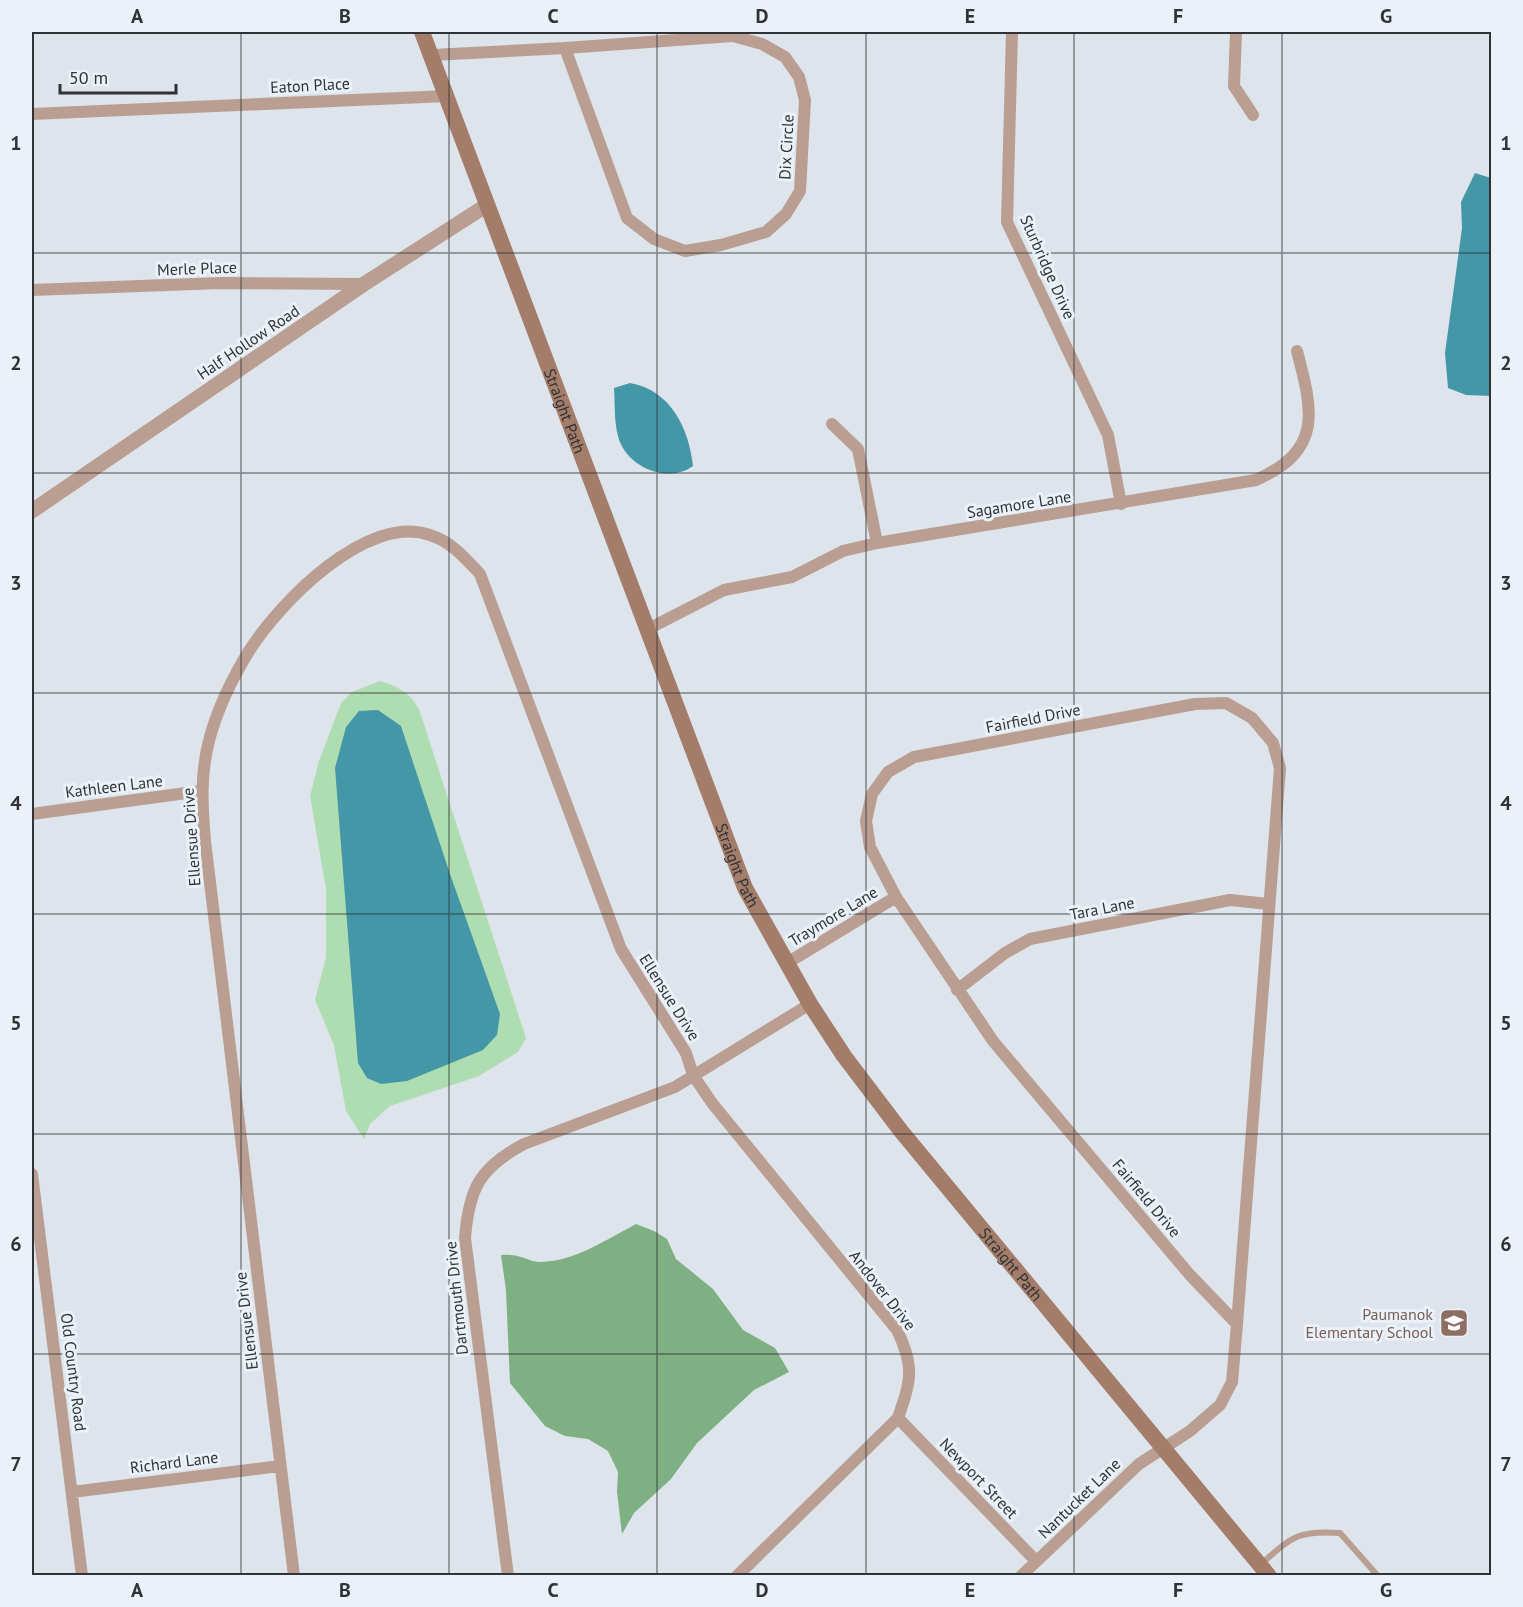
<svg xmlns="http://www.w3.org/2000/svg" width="1523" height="1607" font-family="'PT Sans',sans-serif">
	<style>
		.green { fill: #aeddb2 }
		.forest { fill: #7eb083 }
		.water { fill: #4497a7 }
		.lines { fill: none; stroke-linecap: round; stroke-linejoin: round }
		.service { stroke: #b99e91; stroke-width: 6 }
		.minor { stroke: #b99e91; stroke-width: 12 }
		.tertiary { stroke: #b99e91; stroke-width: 15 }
		.secondary { stroke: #a37d69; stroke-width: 16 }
		.grid { fill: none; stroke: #303235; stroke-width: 1.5; stroke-opacity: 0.55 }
		.labels { text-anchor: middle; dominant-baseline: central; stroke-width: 6; stroke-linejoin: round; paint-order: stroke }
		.street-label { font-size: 16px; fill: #303235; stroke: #ebf1f9 }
		.education-label { font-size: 16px; fill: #785e54; stroke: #ebf1f9; text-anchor: end }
		.neatline { fill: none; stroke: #303235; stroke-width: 2 }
		.grid-label { font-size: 20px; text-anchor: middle; font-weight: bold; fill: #303235 }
	</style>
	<rect width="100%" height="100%" fill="#dee4eb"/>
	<path class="green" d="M 380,681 C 399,687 409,692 419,709 L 526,1038 L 518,1052 L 479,1076 L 390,1106 L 370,1124 L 364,1139 L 346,1111 L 334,1045 L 315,1000 L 326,958 L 326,889 L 310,796 L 319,761 L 341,703 L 352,692 Z"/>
	<path class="forest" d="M 636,1224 L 654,1231 L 667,1239 L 676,1259 L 713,1289 L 743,1330 L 775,1348 L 789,1372 L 754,1390 L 697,1443 L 671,1479 L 634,1513 L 622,1534 L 617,1492 L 618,1472 L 608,1451 L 588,1439 L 565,1436 L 545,1426 L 510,1383 L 506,1290 L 501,1255 C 521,1253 527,1262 541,1262 C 576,1261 607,1239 636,1224 Z"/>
	<path class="water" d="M 1475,173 L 1491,178 L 1491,396 L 1466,395 L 1448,388 L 1445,353 L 1462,228 L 1461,202 Z
		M 630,383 C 671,390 689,429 693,466 C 667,485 625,466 618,436 C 614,421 615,403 614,388 Z
		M 378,710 L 401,726 L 450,874 L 500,1014 L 497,1035 L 483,1050 L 407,1081 L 381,1084 L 367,1078 L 358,1063 L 335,768 L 346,727 L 359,711 Z"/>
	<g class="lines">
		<path class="service" d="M 1260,1565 C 1292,1537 1297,1530 1340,1533 L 1378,1576"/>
		<path class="minor" d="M 1012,32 L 1007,222 L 1108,435 L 1121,504
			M 1236,32 L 1234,86 L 1253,115
			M 733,36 L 762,44 L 785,57 L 799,77 L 805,100 L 800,191 L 786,214 L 766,232 L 721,245 L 685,251 L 654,239 L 627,218 L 565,48 Z
			M 432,55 L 565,48
			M 32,114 L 447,96
			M 32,290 L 221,283 L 364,284
			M 832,424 L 858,449 L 877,543
			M 648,629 L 724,590 L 792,577 L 843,551 L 877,543 L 1256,480 C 1323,450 1313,412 1297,351
			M 32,814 L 201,791
			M 787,963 L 896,897
			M 957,990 L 1005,953 L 1030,939 L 1230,900 L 1269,904
			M 32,1174 L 82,1576
			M 898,1418 L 1036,1561
			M 72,1492 L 280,1466
			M 294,1576 L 205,841 C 202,806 200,772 210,737 C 218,708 233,677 249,651 C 280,602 367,513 430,535 C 452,542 465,558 480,574 L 621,949 L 686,1053 L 693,1075 L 712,1103 L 897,1330 C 915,1367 911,1380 898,1418 L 737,1576
			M 508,1576 L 465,1238 C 469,1189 479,1168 524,1144 L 675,1087 L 810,1004
			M 1021,1576 L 1139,1464 L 1190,1431 L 1220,1405 L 1232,1382 L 1237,1324 L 1190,1275 L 993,1041 L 896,897 L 870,847 L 866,821 L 872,794 L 888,772 L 914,757 L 1195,704 L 1226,703 L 1252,718 L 1273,743 L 1280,768 L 1237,1324"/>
		<path class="tertiary" d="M 32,511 L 364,284 L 487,205"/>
		<path class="secondary" id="s1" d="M 422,32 L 745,888 L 810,1004 L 844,1056 L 901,1131 L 1269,1576"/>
	</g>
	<path class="grid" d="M 241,32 L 241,1576M 449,32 L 449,1576M 657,32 L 657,1576M 866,32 L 866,1576M 1074,32 L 1074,1576M 1282,32 L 1282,1576M 32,253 L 1492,253M 32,473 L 1492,473M 32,693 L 1492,693M 32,914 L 1492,914M 32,1134 L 1492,1134M 32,1354 L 1492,1354"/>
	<defs>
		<g id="school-square" transform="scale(1.5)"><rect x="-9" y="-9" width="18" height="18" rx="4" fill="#8d6e63" stroke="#ebf1f9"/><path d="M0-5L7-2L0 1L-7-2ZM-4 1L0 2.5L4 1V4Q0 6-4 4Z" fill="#fff"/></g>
	</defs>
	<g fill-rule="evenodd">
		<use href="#school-square" x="1454" y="1323"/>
	</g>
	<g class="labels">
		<g class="street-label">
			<text transform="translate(310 85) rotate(-3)">Eaton Place</text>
			<text transform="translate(786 147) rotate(-87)">Dix Circle</text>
			<text transform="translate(1048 267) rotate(66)">Sturbridge Drive</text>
			<text transform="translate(197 268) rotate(-2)">Merle Place</text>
			<text transform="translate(248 342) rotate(-34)">Half Hollow Road</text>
			<text stroke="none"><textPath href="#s1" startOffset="405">Straight Path</textPath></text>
			<text transform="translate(1019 504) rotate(-9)">Sagamore Lane</text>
			<text transform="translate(1033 718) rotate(-11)">Fairfield Drive</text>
			<text transform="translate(114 786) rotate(-7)">Kathleen Lane</text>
			<text transform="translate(191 837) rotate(-94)">Ellensue Drive</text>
			<text stroke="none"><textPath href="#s1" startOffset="891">Straight Path</textPath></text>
			<text transform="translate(1102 908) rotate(-11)">Tara Lane</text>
			<text transform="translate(833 916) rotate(-31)">Traymore Lane</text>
			<text transform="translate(670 997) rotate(58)">Ellensue Drive</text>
			<text transform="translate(1147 1198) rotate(50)">Fairfield Drive</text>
			<text stroke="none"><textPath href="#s1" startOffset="1377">Straight Path</textPath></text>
			<text transform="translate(883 1290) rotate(52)">Andover Drive</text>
			<text transform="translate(456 1298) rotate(-96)">Dartmouth Drive</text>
			<text transform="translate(246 1321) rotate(-97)">Ellensue Drive</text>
			<text transform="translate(74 1372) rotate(83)">Old Country Road</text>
			<text transform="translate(174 1462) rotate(-7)">Richard Lane</text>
			<text transform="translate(979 1478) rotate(46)">Newport Street</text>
			<text transform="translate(1079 1498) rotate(-44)">Nantucket Lane</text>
		</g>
		<g class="education-label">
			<text x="1433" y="1314">Paumanok<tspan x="1433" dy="18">Elementary School</tspan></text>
		</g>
	</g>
	<rect width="1523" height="1607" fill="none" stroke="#ebf1f9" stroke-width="66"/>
	<path d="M60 84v9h116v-9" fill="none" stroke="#303235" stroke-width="3"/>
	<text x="69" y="84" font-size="18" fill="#303235" stroke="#ebf1f9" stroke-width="4.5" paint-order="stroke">50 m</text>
	<rect x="33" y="33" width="1457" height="1541" class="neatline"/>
	<g class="grid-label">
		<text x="137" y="23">A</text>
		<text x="345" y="23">B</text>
		<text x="553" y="23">C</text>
		<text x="762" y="23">D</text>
		<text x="970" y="23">E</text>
		<text x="1178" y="23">F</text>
		<text x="1386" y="23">G</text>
		<text x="16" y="150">1</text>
		<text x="1506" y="150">1</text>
		<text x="16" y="370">2</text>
		<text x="1506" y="370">2</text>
		<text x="16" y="590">3</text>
		<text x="1506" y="590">3</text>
		<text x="16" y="810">4</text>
		<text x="1506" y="810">4</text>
		<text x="16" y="1030">5</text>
		<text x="1506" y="1030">5</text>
		<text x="16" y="1251">6</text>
		<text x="1506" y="1251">6</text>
		<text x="16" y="1471">7</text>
		<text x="1506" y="1471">7</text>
		<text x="137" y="1597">A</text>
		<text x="345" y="1597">B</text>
		<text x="553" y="1597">C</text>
		<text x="762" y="1597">D</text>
		<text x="970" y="1597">E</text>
		<text x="1178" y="1597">F</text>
		<text x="1386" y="1597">G</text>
	</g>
</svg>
